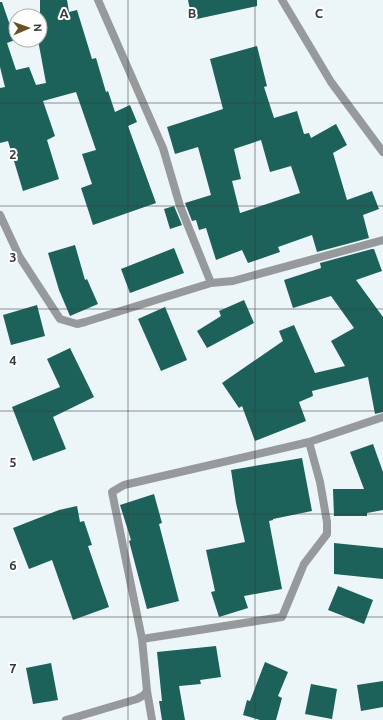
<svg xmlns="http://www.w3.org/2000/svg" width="383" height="720" font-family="Ubuntu,sans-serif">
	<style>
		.building { fill: #1d615b; fill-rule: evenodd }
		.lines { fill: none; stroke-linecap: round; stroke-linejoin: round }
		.street { stroke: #979a9c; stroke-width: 8 }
		.grid { fill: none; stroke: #383b3c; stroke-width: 1; stroke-opacity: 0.55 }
		.grid-label { font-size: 13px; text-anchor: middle; font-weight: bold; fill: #383b3c; stroke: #fff; stroke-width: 4; stroke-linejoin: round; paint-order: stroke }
	</style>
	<rect width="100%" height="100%" fill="#ecf5f7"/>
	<path class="building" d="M 40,0 L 67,0 L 69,12 L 77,10 L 92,59 L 96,58 L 106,92 L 108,91 L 115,112 L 130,105 L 137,122 L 128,126 L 156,203 L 93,225 L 81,188 L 92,184 L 82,154 L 96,150 L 76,92 L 43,101 L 55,136 L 47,140 L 59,179 L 23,191 L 8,141 L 0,143 L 0,88 L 5,87 L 0,67 L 0,2 L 2,2 L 15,40 L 7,43 L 16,70 L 29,67 L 36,85 L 46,83 L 38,40 L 40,40 Z
		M 188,0 L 257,0 L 257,6 L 192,20 Z
		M 257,46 L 267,86 L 264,87 L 274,118 L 297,111 L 304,134 L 309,133 L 311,138 L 336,124 L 347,145 L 333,153 L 347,200 L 372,191 L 379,209 L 363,215 L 369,238 L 317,252 L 312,235 L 278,247 L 280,252 L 248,263 L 242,250 L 216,260 L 206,228 L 199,230 L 196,220 L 192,221 L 185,203 L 211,195 L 198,147 L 175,154 L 167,127 L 223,109 L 210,59 ZM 261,140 L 270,172 L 291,166 L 300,193 L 240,213 L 232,181 L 241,179 L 234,149 Z
		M 174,206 L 182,225 L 170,229 L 164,209 Z
		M 75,245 L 85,280 L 87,279 L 98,304 L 70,316 L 59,290 L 48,253 Z
		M 174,248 L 184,273 L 130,293 L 121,269 Z
		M 372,249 L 374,249 L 382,271 L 356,280 L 383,317 L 383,412 L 375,414 L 368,377 L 312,391 L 313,396 L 299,402 L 306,421 L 255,441 L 242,406 L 239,408 L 222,383 L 283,341 L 279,331 L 294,325 L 315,373 L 345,366 L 331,341 L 354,328 L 331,296 L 293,308 L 284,280 L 321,268 L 320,263 Z
		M 244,300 L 254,323 L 207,348 L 197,331 L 221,316 L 219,311 Z
		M 37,305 L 45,336 L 11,345 L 3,315 Z
		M 165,307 L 187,360 L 161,371 L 138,319 Z
		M 70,348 L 94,397 L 53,417 L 66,449 L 33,461 L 12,407 L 60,387 L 47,359 Z
		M 373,444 L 383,472 L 383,510 L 367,513 L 367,516 L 334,516 L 333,489 L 364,489 L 350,452 Z
		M 302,458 L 312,511 L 273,519 L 273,520 L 269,521 L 282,589 L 244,596 L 248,608 L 219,617 L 211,592 L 215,591 L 206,550 L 245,542 L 236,503 L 231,470 Z
		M 154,494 L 162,523 L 159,524 L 179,601 L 147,609 L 129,541 L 131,540 L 120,505 Z
		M 77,506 L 80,522 L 84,521 L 92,545 L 88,546 L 109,607 L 73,620 L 52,560 L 29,569 L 13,528 L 59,510 Z
		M 334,543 L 383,548 L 383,579 L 334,574 Z
		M 338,586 L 373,600 L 364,624 L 328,610 Z
		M 216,646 L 221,677 L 200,680 L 201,684 L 179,686 L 185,720 L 162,720 L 159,701 L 162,701 L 157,652 Z
		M 265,662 L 288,672 L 278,696 L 282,698 L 276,720 L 260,720 L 243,715 L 247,700 L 250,701 Z
		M 51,663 L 58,700 L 33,704 L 26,668 Z
		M 383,681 L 383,707 L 361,711 L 357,685 Z
		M 311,684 L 337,689 L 332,719 L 305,714 Z"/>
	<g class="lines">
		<path class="street" d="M 98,0 L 163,148 L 180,206 L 211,283 L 233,281 L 383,240
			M 282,0 L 331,82 L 383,152
			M 0,215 L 19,256 L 60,319 L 77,324 L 85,322 L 211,283
			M 142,639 L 282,617 L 304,564 L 327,534 L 327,522 L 320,482 L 309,442
			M 66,720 L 137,699 L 144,695 L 147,691
			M 152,720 L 147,691 L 142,639 L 112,492 L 124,485 L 309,442 L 383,417"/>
	</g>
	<path class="grid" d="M 128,0 L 128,720M 255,0 L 255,720M 0,103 L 383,103M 0,206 L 383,206M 0,309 L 383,309M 0,411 L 383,411M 0,514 L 383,514M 0,617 L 383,617"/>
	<g class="grid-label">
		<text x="64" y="18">A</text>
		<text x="192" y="18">B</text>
		<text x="319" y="18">C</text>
		<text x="13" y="159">2</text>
		<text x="13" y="262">3</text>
		<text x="13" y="365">4</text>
		<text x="13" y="467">5</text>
		<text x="13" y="570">6</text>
		<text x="13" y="673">7</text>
	</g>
	<g transform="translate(28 28) rotate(88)"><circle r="19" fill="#ffffff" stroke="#afb1b1"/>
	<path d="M0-3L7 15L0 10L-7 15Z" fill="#665321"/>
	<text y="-6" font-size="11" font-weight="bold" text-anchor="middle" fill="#383b3c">N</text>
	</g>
</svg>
